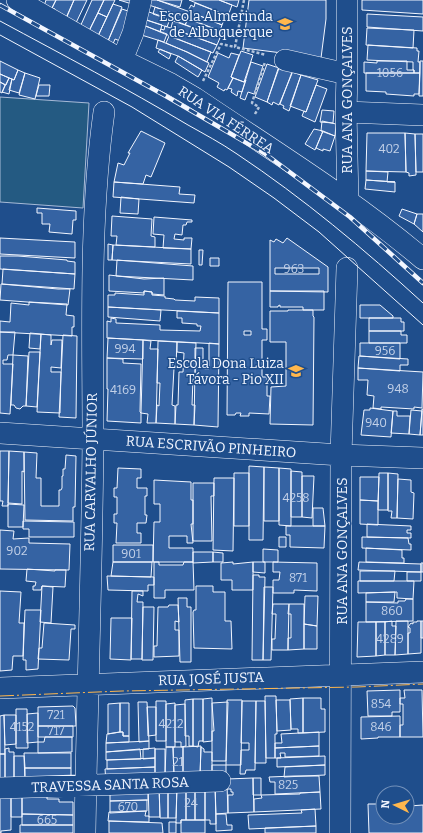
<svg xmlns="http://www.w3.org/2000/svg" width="423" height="833" font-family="Bitter,serif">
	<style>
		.green { fill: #245a82; stroke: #a8bbd7 }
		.building { fill: #3563a3; stroke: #f2f6ff; fill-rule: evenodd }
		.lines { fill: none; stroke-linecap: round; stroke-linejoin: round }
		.minor-casing { stroke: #f2f6ff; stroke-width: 22 }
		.path { stroke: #b3c4dc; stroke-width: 2.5; stroke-dasharray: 3 2; stroke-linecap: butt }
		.minor { stroke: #1f4e8c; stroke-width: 21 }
		.tram { stroke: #f2f6ff; stroke-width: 1 }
		.rail-casing { stroke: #f2f6ff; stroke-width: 4.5 }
		.rail { stroke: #1f4e8c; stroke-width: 3; stroke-dasharray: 9; stroke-linecap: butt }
		.power { stroke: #ffb74d; stroke-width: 1; stroke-dasharray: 14 3 2 3; stroke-linecap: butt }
		.labels { text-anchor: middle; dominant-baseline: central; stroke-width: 3; stroke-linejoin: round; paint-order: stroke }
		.number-label { font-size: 12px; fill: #c3d1e8 }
		.poi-label { font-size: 14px; fill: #f2f6ff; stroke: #1f4e8c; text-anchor: end }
		.street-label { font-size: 14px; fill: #f2f6ff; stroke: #1f4e8c }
	</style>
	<rect width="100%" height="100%" fill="#1f4e8c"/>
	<path class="green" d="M 0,97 L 89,103 L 83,208 L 0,202 Z"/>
	<path class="building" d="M 46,0 L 56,0 L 51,10 L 44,6 Z
		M 56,0 L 74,0 L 66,19 L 54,12 L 55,9 L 52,8 Z
		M 74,0 L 87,0 L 75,25 L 65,20 Z
		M 92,0 L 104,0 L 89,31 L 80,27 Z
		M 104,0 L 115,0 L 107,17 L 98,13 Z
		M 119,0 L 134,0 L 132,4 Z
		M 143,0 L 157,0 L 193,13 L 190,19 L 143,3 Z
		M 157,0 L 182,0 L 180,7 Z
		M 189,0 L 219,0 L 232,5 L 228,16 Z
		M 219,0 L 239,0 L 237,7 Z
		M 249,0 L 326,0 L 326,19 L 321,58 L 243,48 Z
		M 362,0 L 423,0 L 423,14 L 362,10 Z
		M 195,3 L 226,15 L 222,25 L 188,11 L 191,5 L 194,7 Z
		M 113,4 L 122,7 L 108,41 L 98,36 Z
		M 155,7 L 188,19 L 185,25 L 153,14 Z
		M 122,9 L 131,12 L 120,41 L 115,39 L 113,44 L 108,41 Z
		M 143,10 L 170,19 L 167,27 L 141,18 Z
		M 98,13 L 107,17 L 98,36 L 89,31 Z
		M 193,13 L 222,25 L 220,31 L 190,19 Z
		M 367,14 L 423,17 L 423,31 L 367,27 Z
		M 140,18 L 162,25 L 160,32 L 139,23 Z
		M 188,19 L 223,32 L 220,38 L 185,25 Z
		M 173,20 L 220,38 L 217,45 L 171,28 Z
		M 137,23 L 167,34 L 164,42 L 135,33 Z
		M 165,26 L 217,45 L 213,53 L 160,32 L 161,29 L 164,30 Z
		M 367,28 L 414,30 L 413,48 L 366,45 Z
		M 169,36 L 211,52 L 207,62 L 187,52 L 166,43 Z
		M 158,40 L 187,52 L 209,63 L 205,72 L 178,56 L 156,48 Z
		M 368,45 L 417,48 L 417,51 L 419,51 L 418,62 L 420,62 L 420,73 L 414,73 L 414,70 L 413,70 L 413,62 L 367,60 Z
		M 160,49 L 171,54 L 169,59 L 158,52 Z
		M 241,51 L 253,55 L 244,82 L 231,77 Z
		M 218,53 L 229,58 L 231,53 L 239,55 L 231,77 L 233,78 L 227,90 L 225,89 L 224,91 L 217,87 L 219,83 L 208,77 Z
		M 178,56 L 202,70 L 198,77 L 175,62 Z
		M 0,61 L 18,70 L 14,80 L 0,74 Z
		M 377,61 L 407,61 L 407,70 L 414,70 L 414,73 L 364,73 L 364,62 L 377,63 Z
		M 420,61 L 423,61 L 423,96 L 419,96 Z
		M 251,62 L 263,66 L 254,94 L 248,92 L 245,100 L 240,98 Z
		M 267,64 L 279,68 L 267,102 L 255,97 Z
		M 279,66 L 293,71 L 279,105 L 273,102 L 272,105 L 267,102 Z
		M 18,70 L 25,73 L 19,93 L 9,90 L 12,79 L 14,80 Z
		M 292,72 L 301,75 L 289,111 L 283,108 L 284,106 L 280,104 Z
		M 25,73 L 40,78 L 35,99 L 19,95 Z
		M 366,73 L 420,73 L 419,94 L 414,94 L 414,96 L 386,94 L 386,92 L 366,91 Z
		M 0,74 L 9,78 L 6,85 L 0,82 Z
		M 301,75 L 318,80 L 306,112 L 290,106 Z
		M 9,78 L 12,79 L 9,94 L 2,92 Z
		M 233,78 L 244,82 L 246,80 L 242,92 L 238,91 L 237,96 L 231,92 L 232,89 L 228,88 Z
		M 0,82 L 5,85 L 2,93 L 0,92 Z
		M 39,85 L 50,85 L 49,96 L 36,96 Z
		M 316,85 L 327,89 L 315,122 L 302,116 L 304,111 L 306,112 Z
		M 322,110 L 334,111 L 333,123 L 320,122 Z
		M 322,121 L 336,124 L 335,136 L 321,131 Z
		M 314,129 L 323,131 L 315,150 L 305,144 Z
		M 141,131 L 165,143 L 151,177 L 146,175 L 143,184 L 114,182 L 118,163 L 124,165 L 130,153 L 128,153 Z
		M 323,131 L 335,136 L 330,151 L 323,149 L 323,151 L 316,148 Z
		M 367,133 L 405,133 L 406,172 L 366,171 Z
		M 405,133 L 415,134 L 416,175 L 409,176 L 409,173 L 406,172 Z
		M 415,134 L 423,134 L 423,172 L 416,172 Z
		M 366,171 L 388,172 L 387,182 L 395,182 L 366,180 Z
		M 366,180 L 395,182 L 395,192 L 365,189 Z
		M 114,182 L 180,187 L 179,194 L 195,195 L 194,203 L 113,197 Z
		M 121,197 L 139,199 L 138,214 L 120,213 Z
		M 37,208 L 76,211 L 76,220 L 73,220 L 72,234 L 49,232 L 50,224 L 42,224 L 42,213 L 37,213 Z
		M 402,209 L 417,214 L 414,224 L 399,216 Z
		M 417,214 L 423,214 L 423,232 L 414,224 Z
		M 112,216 L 152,219 L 151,236 L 155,237 L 155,247 L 116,245 L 117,236 L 111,236 Z
		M 154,217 L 192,220 L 192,222 L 187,222 L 186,225 L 183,225 L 182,235 L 175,234 L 174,239 L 184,240 L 184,238 L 192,238 L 191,249 L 163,248 L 164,235 L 153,234 Z
		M 0,238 L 75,242 L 75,258 L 0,254 Z
		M 287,238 L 328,267 L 328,292 L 270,291 L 270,240 L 274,242 L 276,239 L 283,243 ZM 275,268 L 319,268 L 319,274 L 275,274 Z
		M 108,244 L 113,245 L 112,260 L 108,260 Z
		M 113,245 L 191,249 L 191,264 L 112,260 Z
		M 199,250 L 203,250 L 202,265 L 199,265 Z
		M 0,256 L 18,256 L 67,260 L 67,261 L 75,262 L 75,274 L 0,269 Z
		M 210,258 L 219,258 L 219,266 L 210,266 Z
		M 117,260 L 193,266 L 193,280 L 116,276 Z
		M 3,269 L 75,274 L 74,289 L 2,284 Z
		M 109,275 L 144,279 L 164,278 L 164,295 L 152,294 L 152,292 L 144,291 L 144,293 L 109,291 Z
		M 228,282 L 262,282 L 262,329 L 267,329 L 267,340 L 262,340 L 262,377 L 267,377 L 267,396 L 270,396 L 269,414 L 249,413 L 249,416 L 240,416 L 241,413 L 236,413 L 235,415 L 227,415 ZM 244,331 L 251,331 L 251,335 L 244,335 Z
		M 1,284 L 58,289 L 70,289 L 68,305 L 0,300 Z
		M 144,291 L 152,292 L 152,295 L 165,296 L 165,298 L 174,299 L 175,300 L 195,301 L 195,297 L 219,298 L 219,313 L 108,307 L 108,295 L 115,295 L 115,293 L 144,295 Z
		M 270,291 L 324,291 L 324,310 L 303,310 L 303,307 L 280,307 L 280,305 L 278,306 L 278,307 L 270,307 Z
		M 29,302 L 67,304 L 66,315 L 74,316 L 74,327 L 72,327 L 72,336 L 0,332 L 0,321 L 10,322 L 11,303 L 29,305 Z
		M 360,305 L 380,305 L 393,316 L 393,318 L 360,318 Z
		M 108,307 L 161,310 L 160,321 L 108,317 Z
		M 288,310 L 313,310 L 313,316 L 314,317 L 313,425 L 270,424 L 271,387 L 286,386 L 286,342 L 270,342 L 270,311 L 288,311 Z
		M 177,311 L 219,313 L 219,344 L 107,338 L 107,321 L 111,322 L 111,318 L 116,319 L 116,323 L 160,325 L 160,330 L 200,331 L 201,326 L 197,326 L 197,324 L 182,323 L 182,318 L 177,318 Z
		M 369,318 L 401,318 L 401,322 L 404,322 L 404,331 L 369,331 Z
		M 369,331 L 401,331 L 401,335 L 407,335 L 407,343 L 369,343 Z
		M 0,332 L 15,332 L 13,355 L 8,355 L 7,360 L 3,360 L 3,364 L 13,364 L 10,414 L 0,413 Z
		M 30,333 L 41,334 L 40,349 L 29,348 Z
		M 41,334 L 51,335 L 51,345 L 52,340 L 62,340 L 61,368 L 51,367 L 51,372 L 61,372 L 60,413 L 37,412 Z
		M 63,335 L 77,336 L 76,418 L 59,417 Z
		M 108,338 L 143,340 L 143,359 L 107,358 Z
		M 143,340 L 151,341 L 150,349 L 158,349 L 156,423 L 147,423 L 148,414 L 141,413 Z
		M 158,341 L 177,342 L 176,365 L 172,364 L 172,368 L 174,368 L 172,405 L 175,406 L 175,424 L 156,423 L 157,405 L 159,406 L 160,383 L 157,383 Z
		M 177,342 L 196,343 L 195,379 L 193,379 L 192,405 L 195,405 L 194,425 L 175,424 L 176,405 L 178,405 L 179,372 L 183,372 L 184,353 L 177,352 Z
		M 209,343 L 219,344 L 218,427 L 194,425 L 195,368 L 209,369 Z
		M 360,343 L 400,343 L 400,359 L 360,356 Z
		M 195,348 L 203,348 L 203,364 L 195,364 Z
		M 29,352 L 40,352 L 37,407 L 26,406 Z
		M 13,355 L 28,356 L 26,406 L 23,406 L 20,409 L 16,408 L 14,405 L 11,405 Z
		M 359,356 L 408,359 L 408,365 L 400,365 L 400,371 L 358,368 Z
		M 107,358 L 123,359 L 123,363 L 141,364 L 140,412 L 141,413 L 141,423 L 107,421 L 108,389 L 107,389 Z
		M 358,368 L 423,372 L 422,408 L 414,407 L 414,409 L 381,407 L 381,409 L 373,408 L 374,396 L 367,395 L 368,380 L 358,380 Z
		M 370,408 L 393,411 L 391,437 L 361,435 L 364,410 L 370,410 Z
		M 422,409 L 423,409 L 423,435 L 420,435 Z
		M 411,410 L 422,411 L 420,435 L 409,434 Z
		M 393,411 L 397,411 L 397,416 L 410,416 L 409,434 L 391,433 Z
		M 0,451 L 9,451 L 8,506 L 2,506 L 3,501 L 0,501 Z
		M 9,451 L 24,452 L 24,472 L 22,471 L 22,504 L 8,503 Z
		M 24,452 L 37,453 L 36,478 L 41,478 L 41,506 L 59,506 L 59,490 L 61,490 L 62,488 L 62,476 L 63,476 L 63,469 L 65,469 L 66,455 L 76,456 L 75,507 L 73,507 L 73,521 L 25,520 Z
		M 249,466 L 264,467 L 263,540 L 249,540 Z
		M 264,467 L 279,468 L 279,521 L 264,521 Z
		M 118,468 L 141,469 L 141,478 L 137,478 L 137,488 L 147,488 L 147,496 L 145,496 L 145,515 L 147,515 L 146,523 L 137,523 L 137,533 L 141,533 L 141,543 L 116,543 L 117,523 L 114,523 L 114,514 L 117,514 L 117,497 L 114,497 L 114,488 L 117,488 Z
		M 279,468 L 291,469 L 291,526 L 279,525 Z
		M 291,471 L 302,472 L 302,517 L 291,517 Z
		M 234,473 L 249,473 L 249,526 L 234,526 Z
		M 379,473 L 388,473 L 388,510 L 378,510 Z
		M 388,473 L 398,474 L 397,518 L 391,518 L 392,511 L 388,511 Z
		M 302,476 L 314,476 L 312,518 L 302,517 Z
		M 360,477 L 379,477 L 378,501 L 360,500 Z
		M 214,478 L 234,478 L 233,551 L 213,550 Z
		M 398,479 L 411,480 L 411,492 L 414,493 L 413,519 L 397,518 Z
		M 154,480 L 191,482 L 191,500 L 193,500 L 193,524 L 191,524 L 193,543 L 187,543 L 187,536 L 169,536 L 169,548 L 193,548 L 193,562 L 153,562 L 154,522 L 160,522 L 160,504 L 154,504 Z
		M 193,483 L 214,483 L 214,496 L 211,496 L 212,541 L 193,541 Z
		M 360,500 L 378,501 L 378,525 L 360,524 Z
		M 8,504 L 24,505 L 23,527 L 8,527 Z
		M 313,508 L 323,508 L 325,526 L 313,526 Z
		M 23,521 L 74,522 L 74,537 L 29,537 L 29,529 L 23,529 Z
		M 367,524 L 411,526 L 411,530 L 407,530 L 407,533 L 411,533 L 411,538 L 367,537 Z
		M 286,526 L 325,526 L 324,548 L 290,547 L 290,535 L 286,535 Z
		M 0,530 L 14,531 L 13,539 L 29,538 L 29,543 L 70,544 L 69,570 L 0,569 Z
		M 279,537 L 286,537 L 286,547 L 279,547 Z
		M 362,537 L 408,538 L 409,544 L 411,544 L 411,550 L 362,548 Z
		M 113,545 L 153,545 L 153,562 L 113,562 Z
		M 366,548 L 402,550 L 402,558 L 404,558 L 404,563 L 366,562 Z
		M 263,549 L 278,550 L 278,562 L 263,562 Z
		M 193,552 L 213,552 L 213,562 L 193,563 Z
		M 213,552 L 223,553 L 223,562 L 213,562 Z
		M 113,562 L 152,562 L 151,577 L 111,576 Z
		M 154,562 L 159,562 L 159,565 L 183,565 L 184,562 L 193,562 L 194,590 L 165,590 L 165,598 L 154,598 Z
		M 233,562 L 233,564 L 253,562 L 253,590 L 232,590 L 232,580 L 221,580 L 221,563 Z
		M 253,562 L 265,562 L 265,573 L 253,572 Z
		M 273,562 L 317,563 L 317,591 L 294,590 L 294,593 L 273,593 L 273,580 L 279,580 L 280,572 L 273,572 Z
		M 359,562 L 421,564 L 421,572 L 358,570 Z
		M 421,563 L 423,563 L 423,572 L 421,572 Z
		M 27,569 L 55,571 L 55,570 L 66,570 L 65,587 L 42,586 L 41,590 L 33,590 L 33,586 L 35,586 L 36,582 L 26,581 Z
		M 360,571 L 395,571 L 394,581 L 360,581 Z
		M 407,572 L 421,572 L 421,581 L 407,581 Z
		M 253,575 L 259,575 L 259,577 L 265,577 L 263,660 L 252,660 Z
		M 107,576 L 154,577 L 154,585 L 148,585 L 148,591 L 108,590 Z
		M 358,581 L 414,581 L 413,599 L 397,598 L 397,592 L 358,593 Z
		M 42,586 L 53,587 L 51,623 L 40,622 Z
		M 196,586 L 213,586 L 213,592 L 225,592 L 225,621 L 231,621 L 232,649 L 194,648 L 193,612 L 194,610 L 196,610 Z
		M 264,587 L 273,587 L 271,660 L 263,660 Z
		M 0,591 L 21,592 L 19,623 L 24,623 L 23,656 L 13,656 L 12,670 L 0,671 Z
		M 132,591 L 143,591 L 143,596 L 138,594 L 137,602 L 143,602 L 142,659 L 131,659 Z
		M 395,592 L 394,602 L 366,602 L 366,593 Z
		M 305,596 L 318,596 L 317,626 L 304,624 Z
		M 178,598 L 187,598 L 187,607 L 191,607 L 191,662 L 180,662 Z
		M 406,599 L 413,599 L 413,621 L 366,622 L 366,602 L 398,603 L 398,601 L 405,601 Z
		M 273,604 L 289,604 L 288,650 L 272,650 L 272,639 L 275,639 L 276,614 L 272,614 Z
		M 289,604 L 304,604 L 304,649 L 288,650 L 288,638 L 291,638 L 291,614 L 288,614 Z
		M 169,605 L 178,605 L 179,622 L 175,621 L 175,630 L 179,630 L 179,656 L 154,657 L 154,646 L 157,646 L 158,607 L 168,607 Z
		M 143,607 L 154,607 L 153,660 L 142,660 Z
		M 25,610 L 41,610 L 38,669 L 26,670 L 26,660 L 23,660 Z
		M 111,618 L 132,618 L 131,660 L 110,659 Z
		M 392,621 L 392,626 L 396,626 L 395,655 L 385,655 L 385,622 Z
		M 396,621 L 408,621 L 408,654 L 395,655 Z
		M 417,621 L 421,621 L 421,653 L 408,654 L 408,633 L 410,633 L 410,628 L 408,627 L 411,623 L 413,624 L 413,622 L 417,622 Z
		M 421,621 L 423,621 L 423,638 L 421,638 Z
		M 358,622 L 376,622 L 376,656 L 357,657 Z
		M 376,622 L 385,622 L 385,655 L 376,656 Z
		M 44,623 L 75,625 L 75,629 L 71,629 L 69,660 L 38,659 L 39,648 L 42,648 Z
		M 304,624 L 317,626 L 317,649 L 304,649 Z
		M 400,690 L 400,712 L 392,712 L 392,716 L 368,716 L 367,691 Z
		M 404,690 L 422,690 L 423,737 L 400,737 L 400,725 L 403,725 L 403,704 L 400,704 L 400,698 L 405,698 Z
		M 265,696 L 276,696 L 277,734 L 275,734 L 275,758 L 266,758 Z
		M 212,698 L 212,741 L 203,742 L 203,699 Z
		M 303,698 L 303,733 L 298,733 L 298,729 L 291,729 L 290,699 Z
		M 303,698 L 321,698 L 321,709 L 325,709 L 325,732 L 303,733 Z
		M 193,699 L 193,746 L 189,746 L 189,736 L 185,736 L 185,700 Z
		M 193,699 L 203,699 L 203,741 L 199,741 L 198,747 L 193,746 Z
		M 227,700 L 242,700 L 241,765 L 226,765 Z
		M 276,700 L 290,700 L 291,730 L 277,731 Z
		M 156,701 L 166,701 L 166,741 L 156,741 Z
		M 242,701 L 256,701 L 255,770 L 246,770 L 245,774 L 240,774 L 241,750 L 249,750 L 249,743 L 241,743 Z
		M 256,701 L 265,701 L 266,763 L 255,763 Z
		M 138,702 L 147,702 L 149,741 L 139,742 Z
		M 228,702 L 226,761 L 212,761 L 212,731 L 214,731 L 212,703 Z
		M 120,703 L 120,732 L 108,734 L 108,704 Z
		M 120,703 L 129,703 L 129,736 L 123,736 L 123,732 L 120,732 Z
		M 175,703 L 175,747 L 166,747 L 166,704 Z
		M 185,704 L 186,746 L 181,747 L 181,742 L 175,742 L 175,705 Z
		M 73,706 L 75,708 L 76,726 L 38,726 L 38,707 Z
		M 147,707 L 156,707 L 156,735 L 148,736 Z
		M 16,709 L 27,709 L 28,748 L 16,748 Z
		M 38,713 L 38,742 L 27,743 L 27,714 Z
		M 4,715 L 5,754 L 0,754 L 0,716 Z
		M 4,715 L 16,715 L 16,744 L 5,745 Z
		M 400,716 L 400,737 L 378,737 L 378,738 L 361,739 L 361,717 Z
		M 38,726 L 73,726 L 73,737 L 38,737 Z
		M 120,732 L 123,732 L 123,736 L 129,736 L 129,742 L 106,743 L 107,734 Z
		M 319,732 L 319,746 L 275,748 L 275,743 L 282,743 L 281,734 Z
		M 45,737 L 72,737 L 72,752 L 38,753 L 38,742 L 44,742 Z
		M 149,741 L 149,749 L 106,752 L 106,743 Z
		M 201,746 L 200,776 L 183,777 L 183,747 Z
		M 319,746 L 319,756 L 285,757 L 285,753 L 280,753 L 281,758 L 275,758 L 275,748 Z
		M 166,747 L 173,747 L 174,775 L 165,776 Z
		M 173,747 L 183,747 L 183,777 L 174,777 Z
		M 201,747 L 204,749 L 204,752 L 212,752 L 212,776 L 200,776 Z
		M 9,748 L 9,752 L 14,752 L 14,782 L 5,783 L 5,749 Z
		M 155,748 L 155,758 L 143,759 L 143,749 Z
		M 140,749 L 141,759 L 106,760 L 106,752 Z
		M 155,749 L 165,749 L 165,778 L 155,778 Z
		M 24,753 L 71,753 L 71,768 L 25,768 Z
		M 0,754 L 5,754 L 5,783 L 0,783 Z
		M 14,756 L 24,756 L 25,782 L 14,782 Z
		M 325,756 L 325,765 L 277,767 L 277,758 Z
		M 155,758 L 155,767 L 107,769 L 107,760 Z
		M 212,765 L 226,765 L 226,779 L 212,776 Z
		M 325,765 L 325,775 L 284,777 L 285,767 Z
		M 155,767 L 155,780 L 106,782 L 105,769 Z
		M 25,768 L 71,768 L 71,781 L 25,782 Z
		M 294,776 L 319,776 L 320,792 L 275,794 L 275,782 L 270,782 L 269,777 Z
		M 253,778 L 261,778 L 261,795 L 253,795 Z
		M 253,778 L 254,812 L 228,813 L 228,795 L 233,795 L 233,792 L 231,792 L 231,789 L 227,789 L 227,779 Z
		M 195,784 L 205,784 L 205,820 L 195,820 Z
		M 195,784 L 195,820 L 186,820 L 186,785 Z
		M 205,784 L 215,785 L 216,824 L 210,824 L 210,820 L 205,820 Z
		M 148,785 L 159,785 L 160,817 L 149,817 Z
		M 168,785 L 177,785 L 176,818 L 168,818 Z
		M 168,785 L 168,818 L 160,818 L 159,786 Z
		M 177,785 L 186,785 L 186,820 L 181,820 L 181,823 L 176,823 Z
		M 215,785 L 227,785 L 228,813 L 216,814 Z
		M 148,787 L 148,800 L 110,801 L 110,788 Z
		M 320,792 L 321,809 L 254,812 L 254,799 L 262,798 L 261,795 L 300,794 L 300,793 Z
		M 0,793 L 11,793 L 11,830 L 1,831 L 1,833 L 0,833 Z
		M 11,793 L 22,793 L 22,817 L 11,817 Z
		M 22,793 L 47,796 L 47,799 L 59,799 L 59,802 L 73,802 L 73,815 L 22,814 Z
		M 147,800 L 147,811 L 110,813 L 110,801 Z
		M 368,804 L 383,804 L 383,817 L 407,817 L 407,807 L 409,807 L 409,806 L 423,805 L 423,833 L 369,833 Z
		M 315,809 L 316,826 L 249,829 L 248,815 L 302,813 L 301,810 Z
		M 146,811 L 145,816 L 149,816 L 149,822 L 108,821 L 109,812 Z
		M 22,814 L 73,815 L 73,825 L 22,825 Z
		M 216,814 L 226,814 L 227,825 L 232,825 L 232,830 L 216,831 Z
		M 181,820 L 205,820 L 205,833 L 181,833 Z
		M 109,821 L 162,823 L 163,833 L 109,833 Z
		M 169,822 L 176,822 L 176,833 L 169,833 Z
		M 20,825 L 73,825 L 73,833 L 20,833 Z
		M 316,826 L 316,833 L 265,833 L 265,828 Z"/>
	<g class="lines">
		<g class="minor-casing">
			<path id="minor" d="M 17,0 L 122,60 L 171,84 L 195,98 C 272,150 352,199 423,259
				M 347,0 L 347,74 L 346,112 L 348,201
				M 122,60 L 133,33 L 141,0
				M 285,60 L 347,74
				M 346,112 L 423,115
				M 0,433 L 341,455 L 423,458
				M 0,688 L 423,672
				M 0,788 L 220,781
				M 85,833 C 87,701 92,570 93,438 C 93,330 89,220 104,112
				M 340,833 L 341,455 L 347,268"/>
		</g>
		<path class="path" d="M 244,0 L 235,47 L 266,55
			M 203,81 L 221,44 L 235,47
			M 255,114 L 259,107 L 252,103 L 265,62"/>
		<use href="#minor" class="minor"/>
		<path class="tram" d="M 0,21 C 63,55 126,88 188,125 C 204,134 221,143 237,154 C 303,198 364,249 423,303
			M 0,35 L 132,107 L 229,167 L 274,198 L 319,232 L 423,325"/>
		<g class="rail-casing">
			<path id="rail" d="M 0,5 L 164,95 L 264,153 L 350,217 L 423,283"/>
		</g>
		<use href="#rail" class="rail"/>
		<path class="power" d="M 0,696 L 122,691 L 357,687 L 423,684"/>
	</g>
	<defs>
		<g id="school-bare" transform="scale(1.2)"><path d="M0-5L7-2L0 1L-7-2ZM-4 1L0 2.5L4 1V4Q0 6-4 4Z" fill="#ffb74d" stroke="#1f4e8c" stroke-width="2.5" paint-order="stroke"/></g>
	</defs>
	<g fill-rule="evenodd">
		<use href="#school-bare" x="285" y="24"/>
		<use href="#school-bare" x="296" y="371"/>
	</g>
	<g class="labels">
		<g class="number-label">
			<text x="390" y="73">1056</text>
			<text x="389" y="149">402</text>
			<text x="294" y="269">963</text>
			<text x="125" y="349">994</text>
			<text x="385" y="351">956</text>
			<text x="398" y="389">948</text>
			<text x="123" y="390">4169</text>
			<text x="376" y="423">940</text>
			<text x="296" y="498">4258</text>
			<text x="17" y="551">902</text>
			<text x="131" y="554">901</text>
			<text x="298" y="578">871</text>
			<text x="392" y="611">860</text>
			<text x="390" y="639">4289</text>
			<text x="381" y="704">854</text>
			<text x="56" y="715">721</text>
			<text x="171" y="724">4212</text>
			<text x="22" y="727">4152</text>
			<text x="381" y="727">846</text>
			<text x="56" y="731">717</text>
			<text x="178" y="762">21</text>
			<text x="288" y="785">825</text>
			<text x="191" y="803">24</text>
			<text x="128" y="807">670</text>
			<text x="47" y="820">665</text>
		</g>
		<g class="poi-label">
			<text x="273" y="16">Escola Almerinda<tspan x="273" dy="16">de Albuquerque</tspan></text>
			<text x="284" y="363">Escola Dona Luiza<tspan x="284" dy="16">Távora - Pio XII</tspan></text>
		</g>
		<g class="street-label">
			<text transform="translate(347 100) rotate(-90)">RUA ANA GONÇALVES</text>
			<text transform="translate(226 120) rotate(33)">RUA VIA FÉRREA</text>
			<text transform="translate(211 447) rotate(4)">RUA ESCRIVÃO PINHEIRO</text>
			<text transform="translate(91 472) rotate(-89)">RUA CARVALHO JÚNIOR</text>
			<text transform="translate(342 551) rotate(-90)">RUA ANA GONÇALVES</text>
			<text transform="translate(211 679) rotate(-2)">RUA JOSÉ JUSTA</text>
			<text transform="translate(110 785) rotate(-2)">TRAVESSA SANTA ROSA</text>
		</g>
	</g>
	<g transform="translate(395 805) rotate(275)"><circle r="19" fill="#1f4e8c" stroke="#7391ba"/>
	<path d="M0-3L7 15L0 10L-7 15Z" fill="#ffb74d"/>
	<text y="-6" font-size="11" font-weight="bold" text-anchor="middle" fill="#f2f6ff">N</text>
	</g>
</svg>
